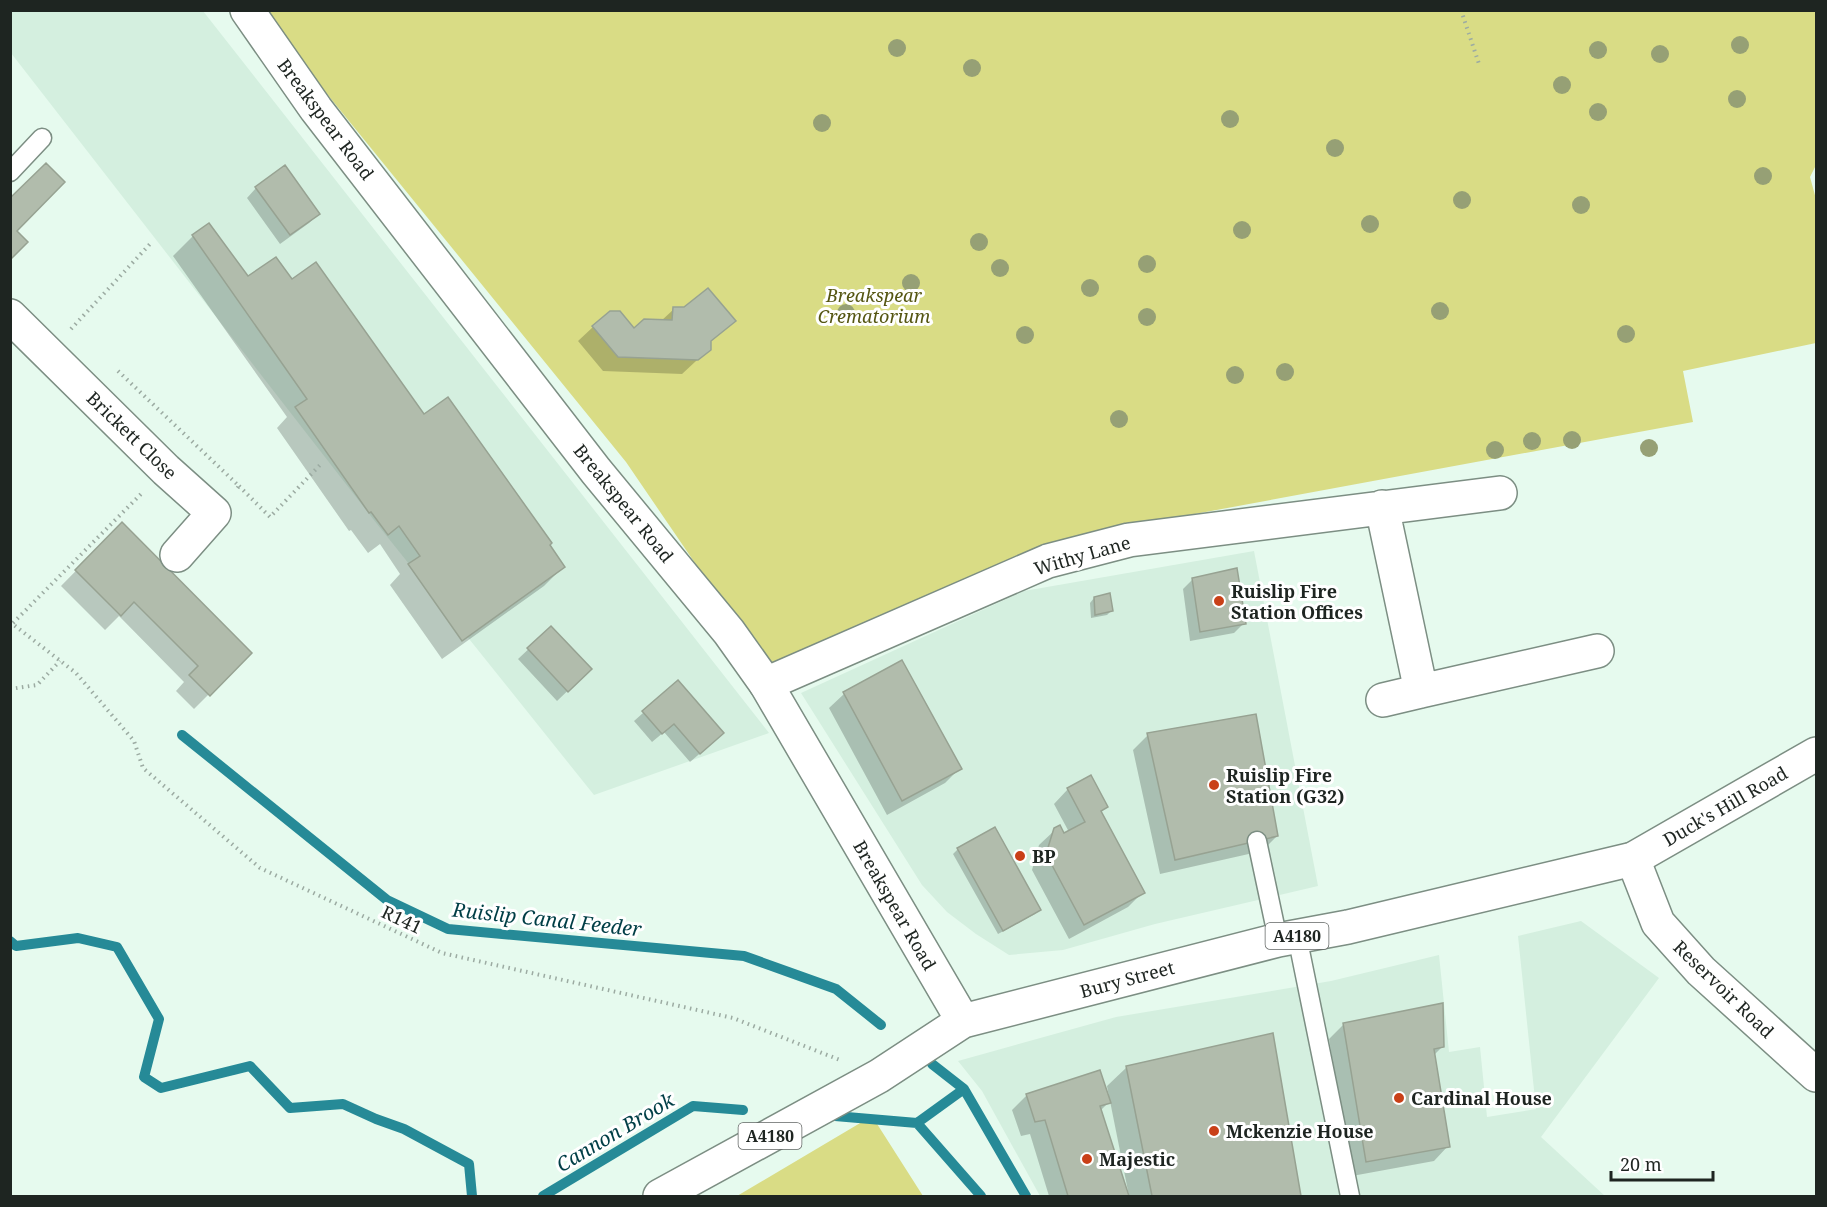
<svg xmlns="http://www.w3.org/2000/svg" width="1827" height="1207" font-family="'Noto Serif',serif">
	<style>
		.built { fill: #d4efdf }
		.green { fill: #d9dc85 }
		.shadow { fill: #0003 }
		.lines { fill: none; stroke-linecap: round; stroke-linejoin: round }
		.stream { stroke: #268a97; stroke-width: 10 }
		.building { fill: #b1bcac; stroke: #97a292; stroke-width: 1.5 }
		.lane-casing { stroke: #7c8e83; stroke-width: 21 }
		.street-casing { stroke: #7c8e83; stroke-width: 36 }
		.secondary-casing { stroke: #7c8e83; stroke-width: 36 }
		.primary-casing { stroke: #7c8e83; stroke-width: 36 }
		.path { stroke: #9caba2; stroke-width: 4; stroke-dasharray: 1.5 4.5; stroke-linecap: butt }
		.lane { stroke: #fff; stroke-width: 18 }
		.street { stroke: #fff; stroke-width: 33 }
		.secondary { stroke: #fff; stroke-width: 33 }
		.primary { stroke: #fff; stroke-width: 33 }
		.tree { fill: #96a075 }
		.poi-dot { fill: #c94018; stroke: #fff; stroke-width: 2 }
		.labels { text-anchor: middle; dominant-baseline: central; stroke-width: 6; stroke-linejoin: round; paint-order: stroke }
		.shield { fill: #fff; stroke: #626664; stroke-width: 1.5 }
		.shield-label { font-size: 16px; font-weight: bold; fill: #1e2521 }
		.street-label { font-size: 18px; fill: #1e2521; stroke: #fff }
		.park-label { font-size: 18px; font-style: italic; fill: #555612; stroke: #fff }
		.poi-label { font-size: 18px; font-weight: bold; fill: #1e2521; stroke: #fff; text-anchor: start }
		.water-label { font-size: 20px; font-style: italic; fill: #003e46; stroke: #fff }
	</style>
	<rect width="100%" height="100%" fill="#e6faee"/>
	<path class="built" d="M 11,11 L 203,11 L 769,733 L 594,795 L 377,524 L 11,53 Z
		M 1254,551 L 1318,886 L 1155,924 L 1063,950 L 1009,955 L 976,934 L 947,912 L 922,885 L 801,693 L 1024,591 Z
		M 1581,921 L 1659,978 L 1541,1137 L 1605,1196 L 1040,1196 L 982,1091 L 958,1061 L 1116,1017 L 1331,981 L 1439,955 L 1449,1052 L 1480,1047 L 1487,1117 L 1536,1109 L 1518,936 Z"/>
	<path class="green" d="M 268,11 L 1816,11 L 1816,165 L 1810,177 L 1816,199 L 1816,343 L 1683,371 L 1693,422 L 1081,535 L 768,670 L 626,462 L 314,78 Z
		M 872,1116 L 923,1196 L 737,1196 Z"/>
	<path class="shadow" d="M 256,188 L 318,214 L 309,223 L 280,244 L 247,198 Z
		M 209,225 L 247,279 L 291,281 L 548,545 L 563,567 L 544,586 L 442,659 L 390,585 L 400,574 L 380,544 L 368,553 L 351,530 L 349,531 L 277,428 L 287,417 L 173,256 L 193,236 Z
		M 674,309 L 734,321 L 709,343 L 709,349 L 682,374 L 603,371 L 578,341 L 593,327 L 633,330 L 661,321 Z
		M 122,524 L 250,653 L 194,709 L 176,691 L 184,682 L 119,616 L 105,630 L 61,586 Z
		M 1193,579 L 1244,623 L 1234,633 L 1190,641 L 1183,589 Z
		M 1094,598 L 1112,610 L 1107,615 L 1091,618 L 1090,603 Z
		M 551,628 L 580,679 L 557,701 L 518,659 Z
		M 901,662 L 960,768 L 945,783 L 887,815 L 829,708 L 844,694 Z
		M 678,682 L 712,743 L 690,762 L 664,732 L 652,742 L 634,721 Z
		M 1148,735 L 1277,836 L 1262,851 L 1160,874 L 1133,750 Z
		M 1068,789 L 1106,807 L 1101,812 L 1143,892 L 1128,907 L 1069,939 L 1032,870 L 1039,845 L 1055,830 L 1063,835 L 1069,832 L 1054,804 Z
		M 958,849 L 1039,909 L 1035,914 L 998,934 L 953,854 Z
		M 1344,1024 L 1442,1047 L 1433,1056 L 1448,1146 L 1434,1161 L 1352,1176 L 1329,1039 Z
		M 1272,1035 L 1300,1196 L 1129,1196 L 1110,1101 L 1100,1111 L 1127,1195 L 1129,1194 L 1126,1196 L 1049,1196 L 1030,1134 L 1021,1136 L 1012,1110 L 1027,1095 L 1107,1097 L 1109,1097 L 1107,1086 L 1127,1067 Z"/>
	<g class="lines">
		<path class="stream" d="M 182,735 L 387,900 L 448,929 L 744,956 L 836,989 L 881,1025
			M 10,941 L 16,946 L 78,938 L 117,947 L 159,1019 L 144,1077 L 161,1088 L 250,1066 L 290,1108 L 343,1104 L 376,1119 L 404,1129 L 469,1164 L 472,1196
			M 932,1064 L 964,1089 L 1026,1196
			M 835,1116 L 917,1123 L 981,1196
			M 917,1123 L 964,1089
			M 543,1196 L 693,1106 L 743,1110"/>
	</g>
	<path class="building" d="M 46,163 L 65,182 L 17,231 L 28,242 L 10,260 L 10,198 Z
		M 285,165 L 320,214 L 290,235 L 255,187 Z
		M 209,223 L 248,276 L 276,257 L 292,279 L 316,262 L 424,414 L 448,397 L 552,543 L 550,545 L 565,567 L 462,641 L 408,564 L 420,556 L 399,526 L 388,535 L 371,512 L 369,513 L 295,407 L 307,399 L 192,235 Z
		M 708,288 L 736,321 L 711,341 L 711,350 L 698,360 L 618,357 L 592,326 L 610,311 L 620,311 L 634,328 L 644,319 L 672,320 L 673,307 L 684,307 Z
		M 122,522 L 252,653 L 210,696 L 189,675 L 198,666 L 134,602 L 121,616 L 75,570 Z
		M 1237,568 L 1246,624 L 1200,632 L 1192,578 Z
		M 1110,593 L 1113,611 L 1095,615 L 1094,597 Z
		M 551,626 L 592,669 L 568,692 L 527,648 Z
		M 902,660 L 962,769 L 902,801 L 843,692 Z
		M 678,680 L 724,733 L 700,754 L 674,724 L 662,734 L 642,711 Z
		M 1256,714 L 1278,836 L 1175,860 L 1147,733 Z
		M 1091,775 L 1108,807 L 1101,811 L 1145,893 L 1084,925 L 1046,854 L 1054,828 L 1060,825 L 1064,833 L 1085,822 L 1067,788 Z
		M 995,827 L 1041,910 L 1003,931 L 957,848 Z
		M 1443,1003 L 1444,1047 L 1434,1049 L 1450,1147 L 1366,1162 L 1343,1023 Z
		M 1273,1033 L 1301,1196 L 1152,1196 L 1126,1066 Z
		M 1100,1070 L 1111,1103 L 1100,1106 L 1129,1196 L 1068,1196 L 1045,1120 L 1035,1122 L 1026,1094 Z"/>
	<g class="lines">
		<g class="lane-casing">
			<path id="lane" d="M 10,172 L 42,138
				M 1257,841 L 1278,940
				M 1297,936 L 1350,1196"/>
		</g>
		<g class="street-casing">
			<path id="street" d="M 10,316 L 166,470 L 214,513 L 177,555
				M 1382,507 L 1421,691 L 1597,651
				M 766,684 L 1048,561 L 1129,540 L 1500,493
				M 1383,700 L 1421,691
				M 1633,859 L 1658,923 L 1701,971 L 1816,1075"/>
		</g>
		<g class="secondary-casing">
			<path id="secondary" d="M 247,10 L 316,109 L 596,471 L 729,632 L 766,684 L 963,1021"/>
		</g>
		<g class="primary-casing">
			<path id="primary" d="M 660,1196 L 879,1076 L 963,1021 L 1278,940 L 1348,927 L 1633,859 L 1816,754"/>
		</g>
		<path class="path" d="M 1461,10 L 1479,64
			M 71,329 L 150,244
			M 118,371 L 239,486 L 236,490
			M 239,486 L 270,517 L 320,465
			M 10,622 L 76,673 L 134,741 L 143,768 L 260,868 L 442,953 L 733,1018 L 840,1060
			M 13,623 L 142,493
			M 10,689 L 37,685 L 60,661"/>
		<use href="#lane" class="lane"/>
		<use href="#street" class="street"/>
		<use href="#secondary" class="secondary"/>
		<use href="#primary" class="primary"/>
	</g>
	<g class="tree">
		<circle cx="1740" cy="45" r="9"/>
		<circle cx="897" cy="48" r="9"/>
		<circle cx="1598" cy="50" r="9"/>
		<circle cx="1660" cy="54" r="9"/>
		<circle cx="972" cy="68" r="9"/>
		<circle cx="1562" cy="85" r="9"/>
		<circle cx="1737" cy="99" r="9"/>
		<circle cx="1598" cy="112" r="9"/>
		<circle cx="1230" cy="119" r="9"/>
		<circle cx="822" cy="123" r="9"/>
		<circle cx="1335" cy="148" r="9"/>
		<circle cx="1763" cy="176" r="9"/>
		<circle cx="1462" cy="200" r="9"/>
		<circle cx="1581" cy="205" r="9"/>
		<circle cx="1370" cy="224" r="9"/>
		<circle cx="1242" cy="230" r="9"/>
		<circle cx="979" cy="242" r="9"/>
		<circle cx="1147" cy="264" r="9"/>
		<circle cx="1000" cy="268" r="9"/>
		<circle cx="911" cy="283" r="9"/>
		<circle cx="1090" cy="288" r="9"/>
		<circle cx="1440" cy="311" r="9"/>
		<circle cx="846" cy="313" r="9"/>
		<circle cx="1147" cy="317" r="9"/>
		<circle cx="1626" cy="334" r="9"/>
		<circle cx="1025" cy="335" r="9"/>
		<circle cx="1285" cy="372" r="9"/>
		<circle cx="1235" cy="375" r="9"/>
		<circle cx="1119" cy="419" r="9"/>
		<circle cx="1572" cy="440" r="9"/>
		<circle cx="1532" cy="441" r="9"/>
		<circle cx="1649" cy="448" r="9"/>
		<circle cx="1495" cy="450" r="9"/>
	</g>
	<g class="poi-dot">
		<circle cx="1219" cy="601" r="6"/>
		<circle cx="1214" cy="785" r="6"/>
		<circle cx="1020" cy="856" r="6"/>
		<circle cx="1399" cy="1098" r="6"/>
		<circle cx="1214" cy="1131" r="6"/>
		<circle cx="1087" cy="1159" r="6"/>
	</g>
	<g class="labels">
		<g class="shield">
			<rect x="1265.5" y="923" width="63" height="26" rx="4.5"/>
			<rect x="738.5" y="1123" width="63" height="26" rx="4.5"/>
		</g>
		<g class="shield-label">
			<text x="1297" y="936">A4180</text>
			<text x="770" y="1136">A4180</text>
		</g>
		<g class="street-label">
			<text transform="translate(326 119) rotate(53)">Breakspear Road</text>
			<text transform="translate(132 435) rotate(44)">Brickett Close</text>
			<text transform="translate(624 503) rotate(51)">Breakspear Road</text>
			<text transform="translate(1082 555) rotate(-16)">Withy Lane</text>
			<text transform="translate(1725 806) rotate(-30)">Duck's Hill Road</text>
			<text transform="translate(895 905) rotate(60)">Breakspear Road</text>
			<text transform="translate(402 919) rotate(25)">R141</text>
			<text transform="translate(1127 979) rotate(-15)">Bury Street</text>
			<text transform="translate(1724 989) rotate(44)">Reservoir Road</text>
		</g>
		<g class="park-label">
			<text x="874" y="295">Breakspear<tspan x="874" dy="21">Crematorium</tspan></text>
		</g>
		<g class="poi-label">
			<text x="1231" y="591">Ruislip Fire<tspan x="1231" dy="21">Station Offices</tspan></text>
			<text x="1226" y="775">Ruislip Fire<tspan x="1226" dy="21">Station (G32)</tspan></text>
			<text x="1032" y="856">BP</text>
			<text x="1411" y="1098">Cardinal House</text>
			<text x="1226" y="1131">Mckenzie House</text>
			<text x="1099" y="1159">Majestic</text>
		</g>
		<g class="water-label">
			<text transform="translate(547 919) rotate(6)">Ruislip Canal Feeder</text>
			<text transform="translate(615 1132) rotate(-31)">Cannon Brook</text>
		</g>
	</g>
	<rect width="1827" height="1207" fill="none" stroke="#1e2521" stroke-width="24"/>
	<path d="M1611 1171v9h102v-9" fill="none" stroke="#1e2521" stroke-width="3"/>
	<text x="1620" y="1171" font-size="18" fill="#1e2521" stroke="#ffffff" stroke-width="4.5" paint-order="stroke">20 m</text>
</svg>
